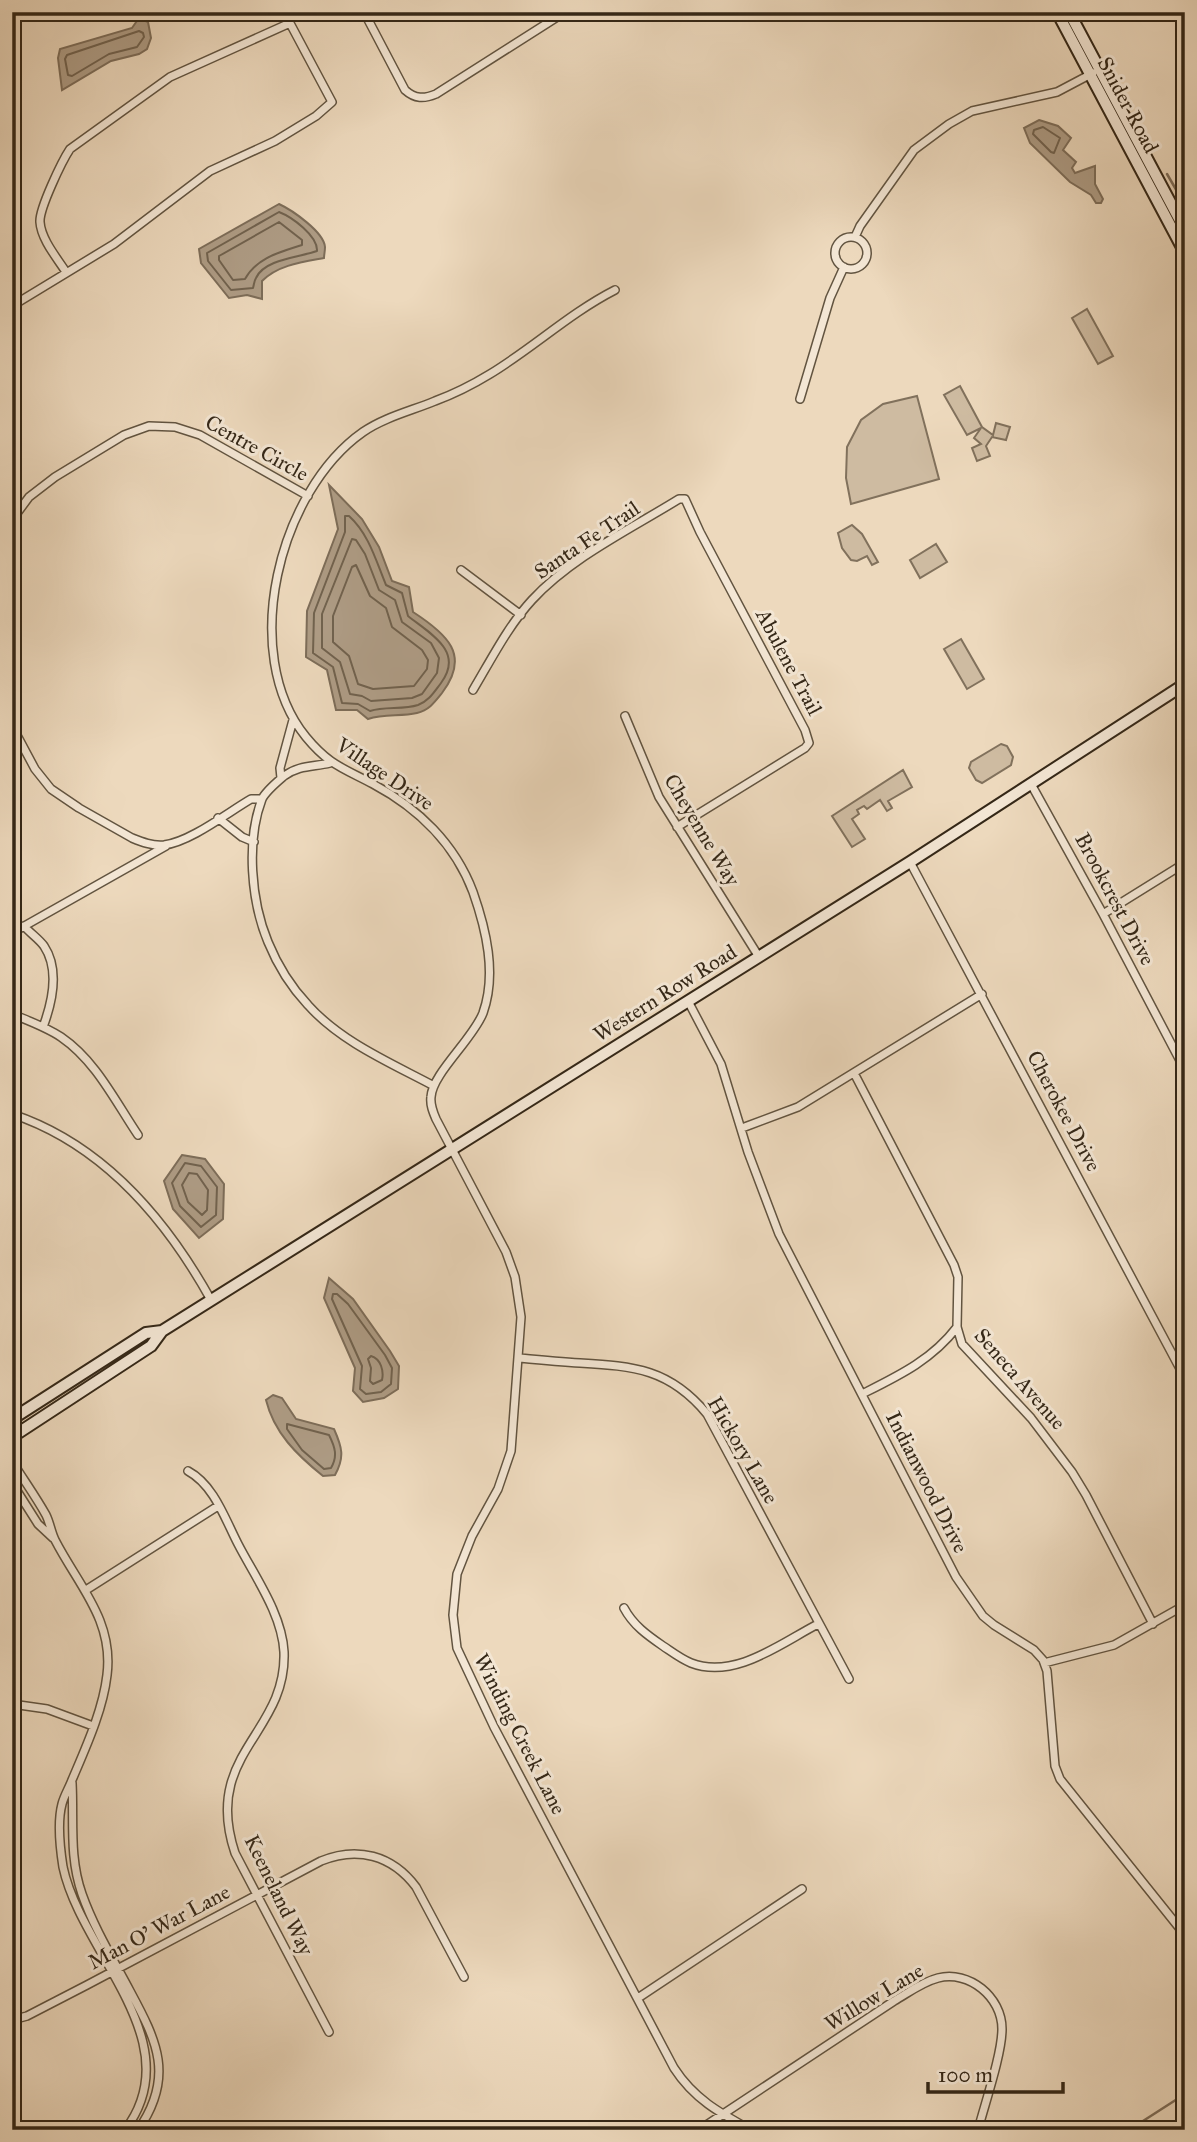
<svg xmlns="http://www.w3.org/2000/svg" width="1197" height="2142" font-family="'IM FELL Great Primer',serif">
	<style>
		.green { fill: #cebba1; stroke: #81715c; stroke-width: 2 }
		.water { fill: #ae9c85; stroke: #7d6d59; stroke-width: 2 }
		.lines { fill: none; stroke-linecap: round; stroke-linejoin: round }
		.shore { stroke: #71624e; stroke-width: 2 }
		.stream { stroke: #7d6d59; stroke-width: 2.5 }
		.street-casing { stroke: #625440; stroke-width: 10 }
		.secondary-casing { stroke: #342717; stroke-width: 14 }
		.street { stroke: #f3e6d4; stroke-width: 7 }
		.secondary { stroke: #f3e6d4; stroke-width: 10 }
		.labels { text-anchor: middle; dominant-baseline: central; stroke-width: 6; stroke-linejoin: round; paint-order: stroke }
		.street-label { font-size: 21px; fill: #342717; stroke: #f3e6d4 }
	</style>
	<rect width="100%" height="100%" fill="#edd9bd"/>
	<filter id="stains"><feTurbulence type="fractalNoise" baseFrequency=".00286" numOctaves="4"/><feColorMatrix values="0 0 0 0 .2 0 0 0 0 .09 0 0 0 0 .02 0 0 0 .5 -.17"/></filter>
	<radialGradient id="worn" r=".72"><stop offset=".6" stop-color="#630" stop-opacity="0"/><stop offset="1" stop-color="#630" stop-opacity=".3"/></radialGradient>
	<path class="green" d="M 1087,309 L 1113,356 L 1098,364 L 1072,318 Z
		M 960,386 L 982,427 L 993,435 L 996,423 L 1010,427 L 1006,440 L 992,437 L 986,446 L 990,456 L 977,461 L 972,448 L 981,444 L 974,438 L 981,428 L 967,435 L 944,395 Z
		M 917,396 L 939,479 L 851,504 L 846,478 L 847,447 L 861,420 L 883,404 Z
		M 852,525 L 862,534 L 878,562 L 872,565 L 867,556 L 857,561 L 851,560 L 842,548 L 838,533 Z
		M 936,544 L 947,562 L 920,578 L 910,560 Z
		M 961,639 L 984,679 L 967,689 L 944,649 Z
		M 1001,744 L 1007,746 L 1013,757 L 1011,765 L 982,783 L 976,780 L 969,768 L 971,762 Z
		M 903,770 L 912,787 L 888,801 L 892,808 L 887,811 L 880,800 L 867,809 L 864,806 L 857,810 L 859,814 L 852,819 L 865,839 L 852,847 L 832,816 Z"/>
	<path class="water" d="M 139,18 L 148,22 L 151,38 L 147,49 L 139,54 L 111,61 L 62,90 L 58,58 L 60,49 L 132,28 Z
		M 1039,120 L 1058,126 L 1071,138 L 1063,150 L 1076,162 L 1072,168 L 1075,173 L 1095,166 L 1095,184 L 1103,199 L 1101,203 L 1096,203 L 1091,195 L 1070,182 L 1030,143 L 1024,128 Z
		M 279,204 C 292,210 324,232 325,247 C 325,251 324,255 324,258 C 302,262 278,265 262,281 L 262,299 L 247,295 L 229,298 L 201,263 L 199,249 Z
		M 329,485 L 362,519 L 379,547 L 392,581 L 409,587 L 413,612 C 447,634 471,655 442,693 C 434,703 429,710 417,713 C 400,717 385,713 368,719 L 357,710 L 336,710 L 327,670 L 306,657 L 307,611 L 338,529 Z
		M 182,1155 L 205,1159 L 224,1184 L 223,1219 L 199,1238 L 173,1209 L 164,1181 Z
		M 329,1278 L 353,1299 L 390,1351 L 399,1366 L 398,1389 L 384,1398 L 363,1402 L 353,1391 L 355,1368 L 324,1298 Z
		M 273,1395 L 282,1398 L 296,1419 L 334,1429 C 342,1447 345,1457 335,1475 L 323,1476 C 297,1455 274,1433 266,1400 Z"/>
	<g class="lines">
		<path class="shore" d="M 139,31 L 143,33 L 144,37 L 137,47 L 109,54 L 72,76 L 68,75 L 65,59 L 67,55 Z
			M 1043,127 L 1060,138 L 1054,153 L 1051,152 L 1033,134 L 1034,130 Z
			M 279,212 C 292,217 318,236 317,251 C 301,257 264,259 256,278 C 254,281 254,285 253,288 L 231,290 L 208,261 L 207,253 Z
			M 279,222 L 302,240 L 302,245 C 281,252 257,257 245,279 L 233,280 L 219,260 L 219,256 Z
			M 345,516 L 349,516 C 369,534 376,561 386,585 L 402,593 L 408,616 C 429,633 465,651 441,683 C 434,692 429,701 418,705 C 403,710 385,706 370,711 L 358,704 L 342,703 L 333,667 L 313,653 L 314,613 L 345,532 Z
			M 352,539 L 356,540 L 365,554 L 379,590 L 395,600 L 402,622 L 431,643 L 439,658 L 437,673 L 422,694 L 412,698 L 371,701 L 362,696 L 350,694 L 340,662 L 322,648 L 322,614 Z
			M 356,565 L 370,596 L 386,608 L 392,627 L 422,650 L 428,660 L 427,669 L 414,686 L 373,689 L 358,684 L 349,656 L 333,642 L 333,616 L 352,567 Z
			M 185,1163 L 201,1166 L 217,1187 L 216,1215 L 201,1227 L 180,1206 L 172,1183 Z
			M 189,1173 L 197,1174 L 208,1190 L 207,1210 L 202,1215 L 188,1202 L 182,1185 Z
			M 333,1294 L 337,1294 L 348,1304 L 385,1355 L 392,1368 L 391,1384 L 381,1392 L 366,1394 L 360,1389 L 362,1366 L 332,1299 Z
			M 371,1356 C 381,1359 384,1371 382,1380 L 373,1384 L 370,1381 L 371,1368 L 368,1359 Z
			M 287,1424 L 329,1435 C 335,1447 338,1456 331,1468 L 324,1469 L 302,1450 L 287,1429 Z"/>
		<path class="stream" d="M 1167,174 L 1185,205
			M 1129,2130 L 1185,2094"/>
		<g class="street-casing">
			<path id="street" d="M 364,12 L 405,90 C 415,99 424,99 436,94 L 565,12
				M 12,19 L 35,12
				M835 253a16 16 0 1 1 32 0a16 16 0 1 1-32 0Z
				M 855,237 L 860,226 L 914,150 L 949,124 L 972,111 L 1057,92 L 1093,73
				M 66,272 C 57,258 41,239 40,222 C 39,209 62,161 70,149 L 170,77 L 290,23
				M 615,290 C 570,313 533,348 490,374 C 472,385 454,394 435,401 C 411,411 385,417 363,432 C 279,491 238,653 306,737 C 329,765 343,768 373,784 C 418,808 455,844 473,892 C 486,929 497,974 483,1013 C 473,1039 432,1074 431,1097 C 430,1105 433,1112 436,1119 L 506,1252 L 515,1277 L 521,1317 L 511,1451 L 498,1489 L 472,1536 L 457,1574 L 453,1615 L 457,1648 L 494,1727 L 674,2068 C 694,2099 720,2113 751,2130
				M 12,306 L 114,244 L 210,171 L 275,141 L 316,116 L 332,102 L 284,12
				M 800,399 L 830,298 L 844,267
				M 12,520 L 29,497 L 55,477 L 124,435 L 149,426 L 175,427 L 200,435 L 308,496
				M 461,570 L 521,615
				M 473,690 C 491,660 508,626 532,600 C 572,557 629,530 679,499 L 685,499 L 700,532 L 805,730 L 809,743 L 805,748 L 677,827
				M 625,716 L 659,797 L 759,957
				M 12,726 L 35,769 L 51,789 L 79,808 L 132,838 C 142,842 152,846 164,845 C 190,842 227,813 251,799 L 262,799
				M 330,763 C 313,767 299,765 284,776 C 277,782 266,791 262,799 C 246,841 251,901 268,942 C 277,964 291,987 308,1005 C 341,1042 391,1063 434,1086
				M 281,778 L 280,768 L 293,720
				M 1031,784 L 1103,914 L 1185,1070
				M 218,818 L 242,837 L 254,842
				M 910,862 L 1185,1378
				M 1103,914 L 1185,863
				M 24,926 C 30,933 39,939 44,946 C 60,970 52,1003 43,1027
				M 12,933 L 166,846
				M 688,1001 L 721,1064 L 748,1152 L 779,1234 L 956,1577 L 983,1616 L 994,1625 L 1034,1650 L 1043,1660 L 1047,1671 L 1055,1766 L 1060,1779 L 1185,1935
				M 12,1014 C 29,1021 46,1027 61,1037 C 96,1061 115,1101 138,1135
				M 854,1073 L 954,1265 L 958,1277 L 957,1327 L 962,1344 L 1031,1418 L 1072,1472 L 1086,1495 L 1153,1624
				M 12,1114 C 102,1144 166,1219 211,1300
				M 742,1128 L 798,1107 L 982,994
				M 520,1358 C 540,1360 560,1362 580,1363 C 634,1366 670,1369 707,1414 L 849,1679
				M 862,1394 C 898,1376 932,1360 957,1327
				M 12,1461 C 23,1479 36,1497 46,1515 C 50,1523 51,1532 55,1540 C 78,1585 114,1620 107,1675 C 103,1710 86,1747 72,1780 C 69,1788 64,1796 62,1804 C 57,1823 60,1848 63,1867 C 81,1953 192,2042 125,2130
				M 188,1471 C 214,1485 225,1519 238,1544 C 255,1577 282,1614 284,1652 C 287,1734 202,1754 235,1853 L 329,2032
				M 12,1483 L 38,1524 L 53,1538
				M 86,1590 L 218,1506
				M 624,1608 C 633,1625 647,1635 663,1646 C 672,1652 681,1659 691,1663 C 735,1680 781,1643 818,1624
				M 1044,1663 L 1114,1645 L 1185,1605
				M 12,1704 L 47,1709 L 93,1726
				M 72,1783 C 74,1822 69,1857 82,1894 C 94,1928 113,1959 130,1991 C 157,2041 175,2077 138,2130
				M 638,1998 L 802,1889
				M 12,2020 L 27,2016 L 87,1985 L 321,1861 C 357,1846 392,1855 416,1887 L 464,1977
				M 699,2130 L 894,2001 C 908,1993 922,1982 938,1978 C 969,1970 1002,1997 1002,2029 C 1002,2054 985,2103 978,2130"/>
		</g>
		<g class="secondary-casing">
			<path id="secondary" d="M 1057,12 L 1185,253
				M 1069,12 L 1185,230
				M 12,1419 L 146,1333 L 162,1331
				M 12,1437 L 151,1346 L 162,1331 L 910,862 L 1185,684"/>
		</g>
		<use href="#street" class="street"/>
		<use href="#secondary" class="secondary"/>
	</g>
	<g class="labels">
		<g class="street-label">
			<text transform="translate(1128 105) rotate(62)">Snider Road</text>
			<text transform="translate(257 448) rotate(29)">Centre Circle</text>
			<text transform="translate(587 540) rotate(-34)">Santa Fe Trail</text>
			<text transform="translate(789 662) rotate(62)">Abulene Trail</text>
			<text transform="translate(385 774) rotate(34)">Village Drive</text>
			<text transform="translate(702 830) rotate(59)">Cheyenne Way</text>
			<text transform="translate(1115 899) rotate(62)">Brookcrest Drive</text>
			<text transform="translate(665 993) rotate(-32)">Western Row Road</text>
			<text transform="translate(1064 1111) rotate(62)">Cherokee Drive</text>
			<text transform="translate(1020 1379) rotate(49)">Seneca Avenue</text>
			<text transform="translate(743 1450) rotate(60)">Hickory Lane</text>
			<text transform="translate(927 1482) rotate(63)">Indianwood Drive</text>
			<text transform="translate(520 1734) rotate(63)">Winding Creek Lane</text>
			<text transform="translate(279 1895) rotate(64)">Keeneland Way</text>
			<text transform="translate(159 1927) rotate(-28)">Man O’ War Lane</text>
			<text transform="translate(874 1997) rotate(-31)">Willow Lane</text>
		</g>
	</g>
	<rect width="1197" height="2142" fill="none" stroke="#edd9bd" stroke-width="42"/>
	<rect x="14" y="14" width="1169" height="2114" fill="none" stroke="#342717" stroke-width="3.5"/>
	<rect x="21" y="21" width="1155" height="2100" fill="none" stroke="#342717" stroke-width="2"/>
	<path d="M928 2082v10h135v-10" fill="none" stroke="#342717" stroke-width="3.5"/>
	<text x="938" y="2082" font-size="21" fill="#342717" stroke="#f3e6d4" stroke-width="5" paint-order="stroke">100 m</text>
	<rect width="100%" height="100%" filter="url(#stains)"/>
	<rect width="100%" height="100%" fill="url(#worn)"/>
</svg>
